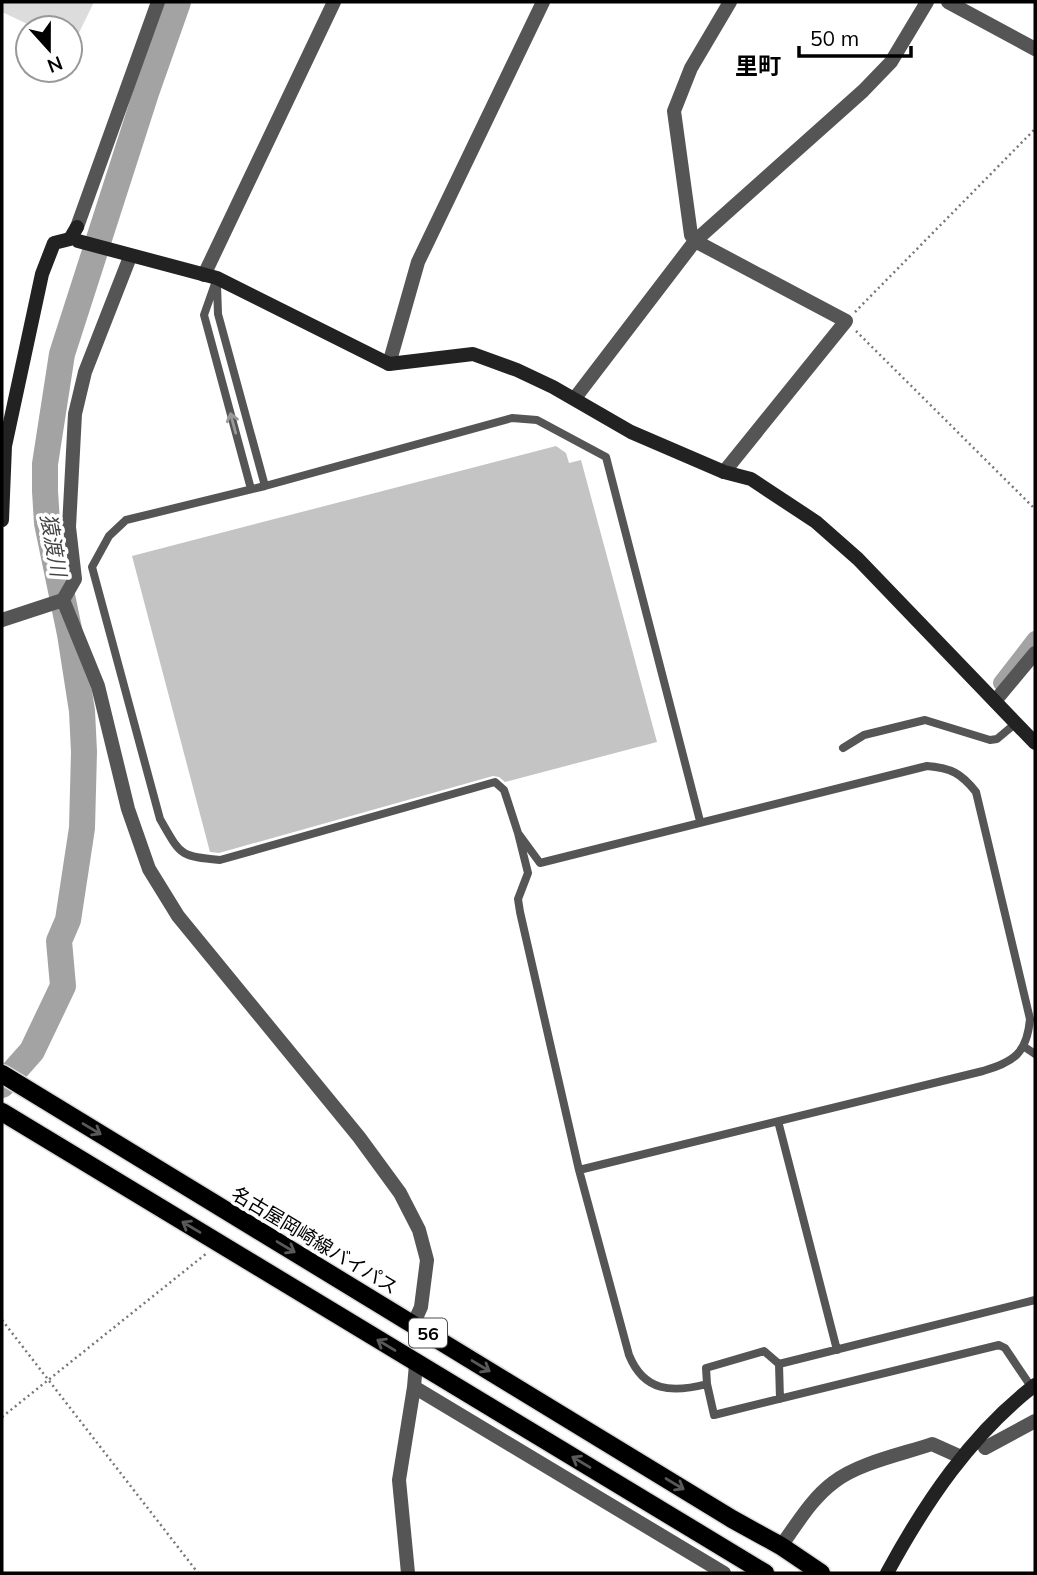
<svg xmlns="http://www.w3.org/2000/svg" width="1037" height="1575" font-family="Mulish,'Noto Sans JP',sans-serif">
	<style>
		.green { fill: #dcdcdc }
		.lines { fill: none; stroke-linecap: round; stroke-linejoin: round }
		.canal { stroke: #a3a3a3; stroke-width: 16 }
		.river { stroke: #a3a3a3; stroke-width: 26 }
		.building { fill: #c4c4c4 }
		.primary-casing { stroke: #dbdbdb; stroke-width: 21 }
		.path { stroke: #777; stroke-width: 2.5; stroke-dasharray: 2 3.5; stroke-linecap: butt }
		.lane { stroke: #555; stroke-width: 8 }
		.street { stroke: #555; stroke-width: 14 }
		.secondary { stroke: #222; stroke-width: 14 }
		.primary { stroke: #000; stroke-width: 18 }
		.oneway { stroke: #999 }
		.oneway2 { stroke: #595959 }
		.labels { text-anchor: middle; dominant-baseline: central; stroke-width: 7; stroke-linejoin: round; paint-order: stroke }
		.shield { fill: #fff; stroke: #4c4c4c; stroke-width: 2 }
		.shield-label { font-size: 18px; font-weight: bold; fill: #000 }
		.street-label { font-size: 19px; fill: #000; stroke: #fff }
		.water-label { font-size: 21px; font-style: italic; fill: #444; stroke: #fff }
		.quarter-label { font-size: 23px; font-weight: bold; fill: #000; stroke: #fff }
	</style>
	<rect width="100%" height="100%" fill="#fff"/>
	<path class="green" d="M 2,2 L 94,2 L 73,45 L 70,44 L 70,28 L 36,28 L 2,12 Z"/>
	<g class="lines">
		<path class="canal" d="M 1001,683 L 1035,639"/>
		<path class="river" d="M 2,1085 L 32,1051 L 63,986 L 59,941 L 68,920 L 82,828 L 84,752 L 82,711 L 70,634 L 47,523 L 45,491 L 45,464 L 62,354 L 146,93 L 178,2"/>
	</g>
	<path class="building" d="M 556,446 L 566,453 L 569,463 L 581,460 L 657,742 L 505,782 L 499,777 L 493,776 L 219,853 L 210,852 L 132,556 Z"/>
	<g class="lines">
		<g class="primary-casing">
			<path id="primary" d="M 2,1074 L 732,1519 L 781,1546 L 821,1573
				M 2,1112 L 765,1573"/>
		</g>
		<path class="path" d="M 855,312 L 1035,129
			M 856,331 L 1035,509
			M 2,1320 L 198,1573
			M 2,1417 L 207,1253"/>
		<path class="lane" d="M 217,278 L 204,315 L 251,489
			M 217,285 L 218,314 L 265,486
			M 843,748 L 864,735 L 925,720 L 990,740 L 997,739 L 1016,723
			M 518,833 L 504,790 L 495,782 L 220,860 C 178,856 181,855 160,819 L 92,567 L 109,536 L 126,520 L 265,486 L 512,418 L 537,420 L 606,457 L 700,821
			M 1023,1046 L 1035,1054
			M 778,1121 L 837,1350
			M 579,1170 L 983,1071 C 1014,1062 1027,1053 1030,1019 L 976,792 C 961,773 951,768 927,766 L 540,863 L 518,833 L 528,873 L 518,899 L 520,912 L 579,1170 L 629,1355 C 644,1392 672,1393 707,1384 L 706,1368 L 764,1351 L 779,1364 L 1035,1300
			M 779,1364 L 780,1399
			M 707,1384 L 714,1415 L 999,1345 L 1005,1348 L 1032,1388"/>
		<path class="street" d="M 948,2 L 1035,49
			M 77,227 L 158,2
			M 130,257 L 85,372 L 75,414 L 69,527 L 75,579 L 63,600 L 98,686 L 128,809 L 149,869 L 178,916 L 359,1137 L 400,1193 L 419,1230 L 427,1260 L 421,1307 L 413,1325
			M 204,275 L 334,2
			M 389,364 L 418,262 L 543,2
			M 575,398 L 695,241 L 863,91 L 891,62 L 927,2
			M 724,472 L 846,321 L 695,241 L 691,235 L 674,111 L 691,68 L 730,2
			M 2,620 L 63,600
			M 995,701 L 1035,653
			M 414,1387 L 724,1573
			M 985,1448 L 1035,1421
			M 781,1546 C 797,1524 812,1498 834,1482 C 858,1463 903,1454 932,1444 L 961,1457
			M 408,1573 L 399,1480 L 414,1387 L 416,1364"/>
		<path class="secondary" d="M 78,241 L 217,278 L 389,364 L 473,354 L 517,370 L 553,387 L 631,432 L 724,472 L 751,479 L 816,522 L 858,559 L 1035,743
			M 2,520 L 5,446 L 42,274 L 54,243 L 70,239 L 77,227
			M 887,1573 C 925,1503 971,1434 1035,1385"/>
		<use href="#primary" class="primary"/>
	</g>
	<defs><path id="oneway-shaft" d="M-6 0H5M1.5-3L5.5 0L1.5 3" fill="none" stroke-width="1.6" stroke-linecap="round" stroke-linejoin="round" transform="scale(1.75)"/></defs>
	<use class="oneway" href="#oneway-shaft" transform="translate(233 423) rotate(-105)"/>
	<g class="oneway2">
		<use href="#oneway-shaft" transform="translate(92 1129) rotate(31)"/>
		<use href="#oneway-shaft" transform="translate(191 1227) rotate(-149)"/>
		<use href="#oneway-shaft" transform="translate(286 1247) rotate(31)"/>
		<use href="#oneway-shaft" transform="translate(386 1345) rotate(-149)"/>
		<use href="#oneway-shaft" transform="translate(481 1366) rotate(31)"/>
		<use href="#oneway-shaft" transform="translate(581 1462) rotate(-149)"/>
		<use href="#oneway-shaft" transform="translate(675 1484) rotate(31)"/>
	</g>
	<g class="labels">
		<rect class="shield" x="409" y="1318.5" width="38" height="29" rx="5"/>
		<g class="shield-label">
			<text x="428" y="1333">56</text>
		</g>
		<g class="street-label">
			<text transform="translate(315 1240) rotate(31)">名古屋岡崎線バイパス</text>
		</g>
		<g class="water-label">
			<text transform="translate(54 545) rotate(80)">猿渡川</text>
		</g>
		<g class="quarter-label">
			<text x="758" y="65">里町</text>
		</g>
	</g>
	<rect width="1037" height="1575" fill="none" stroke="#000000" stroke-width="7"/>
	<g transform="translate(49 49) rotate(159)"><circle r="33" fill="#ffffff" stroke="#999999" stroke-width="2"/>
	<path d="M0-5L12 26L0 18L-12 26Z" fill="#000000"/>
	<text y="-10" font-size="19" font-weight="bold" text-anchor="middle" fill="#000000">N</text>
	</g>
	<path d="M799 46v10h112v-10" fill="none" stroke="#000000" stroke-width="3.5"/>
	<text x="810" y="46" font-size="21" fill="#000000" stroke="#ffffff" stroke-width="5" paint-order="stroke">50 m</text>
</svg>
